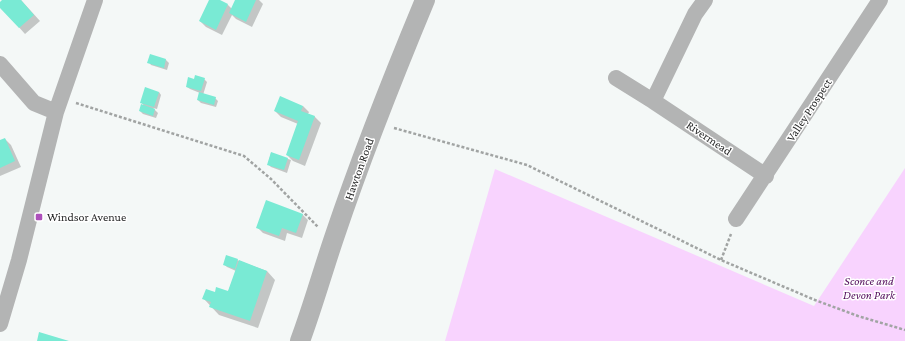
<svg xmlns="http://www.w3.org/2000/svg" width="905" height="341" font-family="'Crimson Pro',serif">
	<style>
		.green { fill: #f8d3fe }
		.shadow { fill: #0003 }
		.building { fill: #79ead4 }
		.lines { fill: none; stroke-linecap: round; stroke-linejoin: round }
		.path { stroke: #a1a4a3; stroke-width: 2.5; stroke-dasharray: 3 2; stroke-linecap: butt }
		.minor { stroke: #b3b4b4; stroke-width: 16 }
		.tertiary { stroke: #b3b4b4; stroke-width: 20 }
		.poi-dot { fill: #ad50bb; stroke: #fff; stroke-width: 1.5 }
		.labels { text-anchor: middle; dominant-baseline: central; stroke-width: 3; stroke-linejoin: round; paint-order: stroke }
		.street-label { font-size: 12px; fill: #292a2a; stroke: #fff }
		.poi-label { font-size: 12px; fill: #292a2a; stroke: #fff; text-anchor: start }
		.park-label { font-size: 12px; font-style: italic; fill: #530e5d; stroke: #fff }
	</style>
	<rect width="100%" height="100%" fill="#f4f8f7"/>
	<path class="green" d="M 905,168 L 905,341 L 445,341 L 495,169 L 814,306 Z"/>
	<path class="shadow" d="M 4,0 L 21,0 L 40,21 L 25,34 L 0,6 L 0,3 Z
		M 210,0 L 218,0 L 228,5 L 232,9 L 236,0 L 259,0 L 263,4 L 252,27 L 236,19 L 232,15 L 222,35 L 206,27 L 200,21 Z
		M 151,56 L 166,60 L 169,63 L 167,70 L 151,65 L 149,62 Z
		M 204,79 L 207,82 L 203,95 L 215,98 L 218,101 L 216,107 L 201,103 L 198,100 L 200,93 L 190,89 L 187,87 L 194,80 Z
		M 159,92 L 161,95 L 157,109 L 153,108 L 158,113 L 156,118 L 143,114 L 140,111 L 145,107 L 141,102 Z
		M 303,106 L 309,112 L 308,114 L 315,117 L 321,123 L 305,166 L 293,161 L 287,155 L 298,124 L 281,117 L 275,111 Z
		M 5,139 L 11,145 L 21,167 L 0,176 L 0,141 Z
		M 271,153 L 291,160 L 287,173 L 271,167 L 268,164 Z
		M 302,214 L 308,220 L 302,238 L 287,233 L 285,241 L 263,233 L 257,227 Z
		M 237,260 L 267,271 L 275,280 L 258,328 L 219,315 L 204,299 L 215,293 L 228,292 L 236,271 L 227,267 L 224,264 Z"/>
	<path class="building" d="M 2,0 L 21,0 L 34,15 L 19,28 L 0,8 L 0,2 Z
		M 209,0 L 220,0 L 228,4 L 216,30 L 199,21 Z
		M 235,0 L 256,0 L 246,22 L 229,13 Z
		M 150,54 L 166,59 L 164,68 L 147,63 Z
		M 195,75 L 205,78 L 201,91 L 186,87 L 188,77 L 194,79 Z
		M 145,87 L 159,92 L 154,107 L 140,103 Z
		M 199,92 L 216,97 L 214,105 L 197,100 Z
		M 280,96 L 303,106 L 301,111 L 315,116 L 299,160 L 286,155 L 298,121 L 274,111 Z
		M 141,104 L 155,109 L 153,116 L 139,111 Z
		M 5,138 L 15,161 L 0,168 L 0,140 Z
		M 271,152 L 288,158 L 284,170 L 267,165 Z
		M 266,200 L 303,214 L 296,233 L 282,228 L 279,236 L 256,228 Z
		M 226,255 L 238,259 L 235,269 L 223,265 Z
		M 239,260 L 267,271 L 250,321 L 209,307 L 211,302 L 202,299 L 206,289 L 215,292 L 216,287 L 228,291 Z
		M 39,332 L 69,341 L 37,341 Z"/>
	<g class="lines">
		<path class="path" d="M 76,103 L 244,156 L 271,179 L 318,227
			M 394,128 L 527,165 L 721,260 L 815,300 L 858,316 L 905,330
			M 721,260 L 731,234"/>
		<path class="minor" d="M 0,64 L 34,103 L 56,112
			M 616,78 L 653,101 L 766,176
			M 653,101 L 695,14 L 705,0
			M 736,219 L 880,0
			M 0,324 L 19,260 L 56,112 L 95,0"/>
		<path class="tertiary" d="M 300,341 C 313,306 323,270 335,235 C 362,155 393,77 425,0"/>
	</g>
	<rect class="poi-dot" x="35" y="213" width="8" height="8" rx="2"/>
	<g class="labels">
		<g class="street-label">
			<text transform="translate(809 110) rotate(-57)">Valley Prospect</text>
			<text transform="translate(709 138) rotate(34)">Rivermead</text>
			<text transform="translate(359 169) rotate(-70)">Hawton Road</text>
		</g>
		<g class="poi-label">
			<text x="47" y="217">Windsor Avenue</text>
		</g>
		<g class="park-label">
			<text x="869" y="281">Sconce and<tspan x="869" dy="14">Devon Park</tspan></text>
		</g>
	</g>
</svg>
